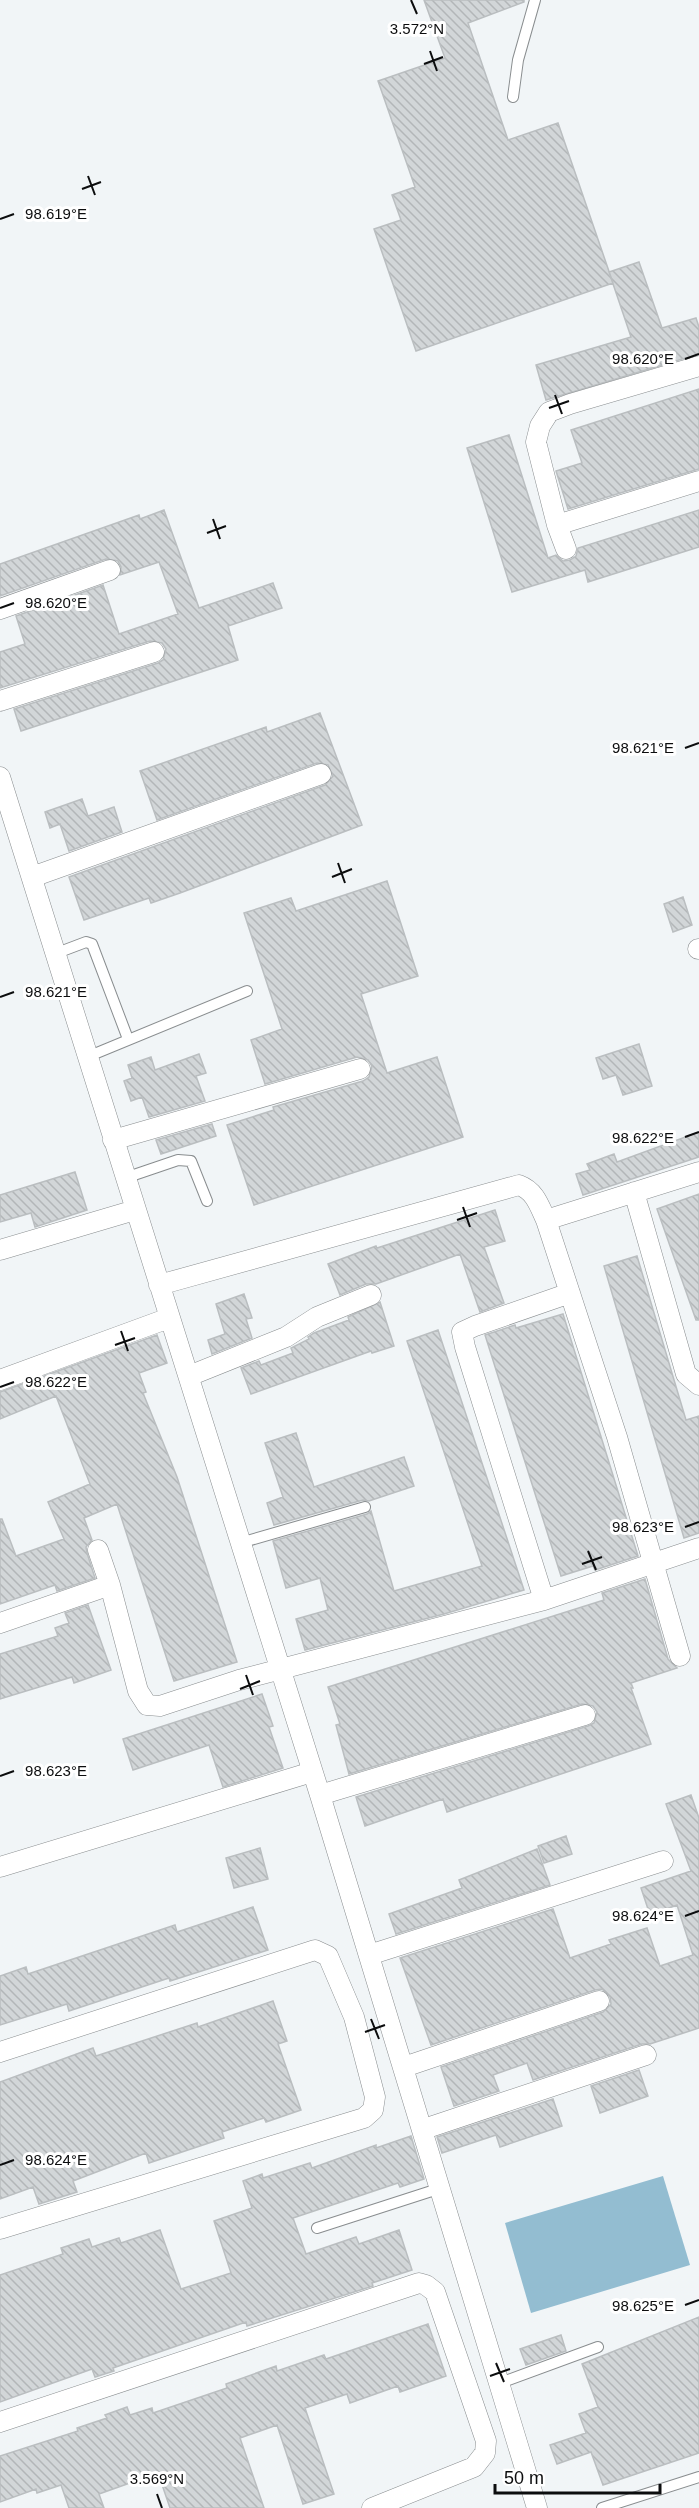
<svg xmlns="http://www.w3.org/2000/svg" width="699" height="2508" font-family="Helvetica,sans-serif">
	<style>
		.water { fill: #93bdd1 }
		.building { fill: url(#building-back-hatch); stroke: #babec0; stroke-width: 1.5 }
		.lines { fill: none; stroke-linecap: round; stroke-linejoin: round }
		.service-casing { stroke: #898d8f; stroke-width: 12 }
		.minor-casing { stroke: #898d8f; stroke-width: 21 }
		.service { stroke: #fff; stroke-width: 10 }
		.minor { stroke: #fff; stroke-width: 20 }
		.ticks { fill: none; stroke: #0c0d0e; stroke-width: 2 }
		.ticks-label { font-size: 15px; text-anchor: middle; fill: #0c0d0e; stroke: #fff; stroke-width: 6; stroke-linejoin: round; paint-order: stroke }
	</style>
	<defs>
		<pattern id="building-back-hatch" width="6" height="6" patternUnits="userSpaceOnUse" patternTransform="scale(1.5)"><rect width="6" height="6" fill="#d2d6d8"/><path d="M-1 5l2 2M0 0l6 6M5-1l2 2" fill="none" stroke="#b3b6b8"/></pattern>
	</defs>
	<rect width="100%" height="100%" fill="#f1f5f7"/>
	<path class="water" d="M 663,2176 L 690,2265 L 531,2313 L 505,2223 Z"/>
	<path class="building" d="M 424,0 L 524,0 L 524,2 L 468,23 L 508,140 L 558,123 L 613,283 L 416,351 L 374,229 L 401,220 L 392,195 L 415,187 L 378,81 L 445,58 Z
		M 639,262 L 662,328 L 696,318 L 699,327 L 699,354 L 546,400 L 536,365 L 631,337 L 609,272 Z
		M 699,389 L 699,469 L 568,509 L 556,471 L 582,463 L 571,430 Z
		M 509,435 L 548,558 L 556,555 L 563,561 L 570,560 L 576,556 L 578,548 L 699,510 L 699,547 L 588,582 L 585,570 L 512,592 L 467,448 Z
		M 164,510 L 199,608 L 273,583 L 282,608 L 228,626 L 238,660 L 21,731 L 14,709 L 158,663 L 163,660 L 166,649 L 162,643 L 150,641 L 0,688 L 0,652 L 25,644 L 16,616 L 103,585 L 119,634 L 178,614 L 159,562 L 120,575 L 121,567 L 118,561 L 106,559 L 0,596 L 0,564 L 139,515 L 140,519 Z
		M 320,713 L 362,825 L 180,893 L 151,903 L 149,898 L 84,920 L 69,877 L 325,785 L 333,776 L 328,765 L 317,763 L 157,820 L 140,771 L 266,727 L 267,732 Z
		M 82,799 L 88,816 L 114,807 L 122,832 L 69,851 L 60,824 L 50,828 L 45,812 Z
		M 387,881 L 418,976 L 361,994 L 387,1073 L 437,1057 L 463,1137 L 254,1205 L 227,1125 L 274,1110 L 273,1107 L 363,1081 L 369,1077 L 372,1066 L 368,1060 L 357,1057 L 265,1084 L 251,1040 L 282,1029 L 244,913 L 291,898 L 296,911 Z
		M 683,897 L 692,925 L 673,932 L 664,904 Z
		M 639,1044 L 652,1086 L 623,1095 L 616,1075 L 603,1079 L 596,1058 Z
		M 199,1054 L 206,1073 L 196,1076 L 205,1101 L 149,1117 L 142,1097 L 131,1101 L 124,1081 L 132,1078 L 128,1065 L 151,1057 L 155,1070 Z
		M 212,1124 L 216,1136 L 161,1154 L 156,1140 Z
		M 699,1132 L 699,1157 L 583,1195 L 576,1174 L 590,1170 L 587,1164 L 614,1154 L 617,1162 Z
		M 75,1172 L 87,1210 L 35,1227 L 31,1213 L 0,1222 L 0,1195 Z
		M 699,1194 L 699,1320 L 696,1320 L 657,1209 Z
		M 495,1210 L 505,1241 L 484,1247 L 504,1303 L 480,1312 L 460,1254 L 376,1284 L 366,1284 L 340,1295 L 328,1264 L 376,1246 L 377,1248 Z
		M 637,1256 L 686,1420 L 699,1416 L 699,1533 L 684,1538 L 604,1266 Z
		M 244,1294 L 252,1318 L 246,1319 L 252,1338 L 212,1354 L 208,1340 L 225,1334 L 216,1304 Z
		M 380,1302 L 394,1346 L 372,1353 L 371,1351 L 251,1394 L 241,1368 L 259,1361 L 261,1365 L 293,1353 L 291,1348 L 309,1339 L 308,1337 L 314,1333 L 349,1320 L 348,1317 Z
		M 563,1314 L 638,1556 L 595,1570 L 593,1566 L 561,1576 L 485,1335 L 515,1325 L 516,1328 Z
		M 438,1330 L 524,1590 L 444,1614 L 305,1650 L 296,1619 L 328,1610 L 320,1578 L 286,1588 L 273,1541 L 367,1514 L 371,1511 L 394,1591 L 482,1566 L 407,1341 Z
		M 157,1335 L 167,1363 L 139,1373 L 146,1392 L 143,1393 L 177,1477 L 237,1662 L 174,1681 L 117,1504 L 84,1518 L 92,1540 L 86,1547 L 87,1553 L 95,1578 L 57,1591 L 55,1585 L 0,1604 L 0,1519 L 2,1519 L 16,1556 L 64,1539 L 48,1502 L 90,1484 L 56,1396 L 0,1419 L 0,1392 Z
		M 296,1433 L 314,1487 L 404,1457 L 414,1486 L 369,1501 L 363,1500 L 274,1525 L 267,1503 L 283,1497 L 265,1443 Z
		M 645,1579 L 668,1659 L 677,1668 L 631,1683 L 633,1688 L 631,1688 L 651,1744 L 447,1812 L 443,1799 L 365,1826 L 356,1797 L 588,1726 L 594,1723 L 597,1712 L 593,1706 L 582,1704 L 349,1774 L 336,1725 L 340,1724 L 328,1687 L 604,1600 L 602,1593 Z
		M 88,1605 L 111,1670 L 74,1683 L 72,1677 L 0,1699 L 0,1654 L 58,1636 L 55,1628 L 69,1623 L 65,1613 Z
		M 262,1694 L 273,1726 L 269,1727 L 283,1768 L 223,1787 L 209,1745 L 133,1770 L 123,1739 Z
		M 691,1795 L 699,1818 L 699,2028 L 650,2044 L 642,2044 L 533,2080 L 527,2063 L 493,2075 L 499,2091 L 454,2106 L 441,2067 L 603,2012 L 611,2004 L 610,1997 L 602,1989 L 595,1990 L 431,2045 L 400,1958 L 553,1909 L 570,1958 L 611,1944 L 609,1940 L 647,1928 L 660,1966 L 693,1955 L 677,1905 L 650,1915 L 641,1888 L 691,1871 L 666,1804 Z
		M 566,1836 L 572,1854 L 544,1863 L 538,1846 Z
		M 260,1848 L 268,1879 L 234,1888 L 226,1858 Z
		M 537,1849 L 550,1885 L 396,1934 L 389,1914 L 462,1888 L 459,1880 Z
		M 253,1907 L 268,1950 L 170,1981 L 169,1978 L 69,2011 L 67,2004 L 0,2025 L 0,1976 L 26,1967 L 28,1974 L 175,1925 L 177,1932 Z
		M 273,2001 L 287,2041 L 278,2044 L 301,2110 L 266,2122 L 264,2118 L 222,2132 L 224,2138 L 149,2163 L 146,2153 L 73,2181 L 77,2192 L 39,2204 L 33,2187 L 0,2199 L 0,2082 L 93,2048 L 96,2056 L 197,2023 L 198,2027 Z
		M 639,2070 L 648,2096 L 600,2113 L 591,2086 Z
		M 553,2099 L 562,2126 L 500,2147 L 496,2135 L 442,2153 L 437,2137 Z
		M 411,2136 L 424,2179 L 400,2187 L 398,2183 L 293,2218 L 306,2254 L 356,2237 L 359,2244 L 399,2230 L 412,2270 L 372,2283 L 373,2286 L 247,2326 L 246,2322 L 113,2368 L 114,2371 L 95,2377 L 92,2369 L 0,2402 L 0,2275 L 63,2254 L 61,2248 L 89,2239 L 92,2247 L 119,2238 L 121,2243 L 160,2230 L 181,2289 L 231,2273 L 214,2221 L 252,2208 L 243,2181 L 262,2174 L 263,2178 L 310,2163 L 312,2168 L 376,2145 L 376,2148 Z
		M 699,2317 L 699,2453 L 603,2485 L 591,2452 L 557,2464 L 550,2445 L 586,2433 L 579,2414 L 598,2407 L 582,2364 Z
		M 428,2324 L 446,2376 L 400,2392 L 398,2386 L 350,2403 L 347,2394 L 305,2408 L 334,2494 L 303,2504 L 277,2425 L 240,2438 L 264,2508 L 170,2508 L 158,2473 L 99,2494 L 104,2508 L 69,2508 L 61,2485 L 37,2493 L 36,2489 L 0,2502 L 0,2456 L 78,2431 L 77,2428 L 107,2418 L 105,2415 L 127,2407 L 130,2415 L 152,2408 L 153,2413 L 227,2388 L 226,2384 L 276,2366 L 277,2371 L 324,2355 L 326,2359 Z
		M 561,2335 L 566,2351 L 526,2365 L 520,2349 Z"/>
	<g class="lines">
		<g class="service-casing">
			<path id="service" d="M 513,97 L 518,60 L 535,0
				M 57,953 L 86,942 L 92,944 L 128,1039
				M 87,1057 L 247,991
				M 125,1178 L 178,1160 L 191,1161 L 207,1201
				M 240,1543 L 365,1507
				M 317,2228 L 441,2188
				M 500,2383 L 598,2347
				M 602,2508 L 699,2477"/>
		</g>
		<g class="minor-casing">
			<path id="minor" d="M 557,525 L 699,481
				M 566,549 L 557,525 L 536,442 L 540,426 L 549,412 L 570,404 L 699,366
				M 0,609 L 110,570
				M 0,701 L 154,652
				M 0,777 L 320,1795 L 537,2508
				M 32,877 L 321,774
				M 698,949 L 699,949
				M 113,1140 L 360,1069
				M 634,1192 L 686,1374 L 699,1385
				M 0,1250 L 135,1210
				M 159,1285 L 519,1185 C 535,1191 539,1205 546,1220
				M 189,1376 L 286,1337 L 317,1317 L 371,1295
				M 0,1380 L 169,1318
				M 98,1550 L 110,1585 L 138,1691 L 147,1705 L 160,1706 L 239,1680 L 544,1600 L 699,1548
				M 544,1600 L 465,1347 L 462,1332 L 475,1326 L 570,1293
				M 0,1623 L 110,1585
				M 680,1656 L 617,1437 L 546,1220 L 699,1172
				M 320,1795 L 585,1715
				M 0,1867 L 312,1772
				M 369,1955 L 663,1861
				M 0,2052 L 315,1950 L 328,1956 L 354,2017 L 375,2097 L 373,2110 L 364,2118 L 0,2229
				M 404,2067 L 599,2001
				M 424,2129 L 646,2055
				M 0,2422 L 419,2283 L 426,2285 L 435,2292 L 486,2441 L 485,2453 L 474,2467 L 372,2508"/>
		</g>
		<use href="#service" class="service"/>
		<use href="#minor" class="minor"/>
	</g>
	<path class="ticks" d="M 411,0 L 417,14M 430,51 L 437,71M 424,64 L 443,57M 88,176 L 95,195M 82,189 L 101,182M 0,219 L 14,214M 685,359 L 699,354M 555,395 L 562,414M 549,408 L 569,401M 213,519 L 220,539M 207,533 L 226,526M 0,608 L 14,603M 685,748 L 699,743M 338,863 L 345,883M 332,877 L 352,869M 0,997 L 14,992M 685,1137 L 699,1132M 463,1207 L 470,1227M 457,1220 L 477,1213M 121,1331 L 128,1351M 115,1345 L 135,1338M 0,1387 L 14,1382M 685,1527 L 699,1522M 588,1551 L 596,1570M 582,1564 L 602,1557M 246,1675 L 253,1695M 240,1689 L 260,1681M 0,1776 L 14,1771M 685,1916 L 699,1911M 371,2019 L 379,2039M 365,2032 L 385,2025M 0,2165 L 14,2160M 685,2305 L 699,2300M 496,2363 L 504,2382M 490,2376 L 510,2369M 157,2494 L 162,2508"/>
	<g class="ticks-label">
		<text x="417" y="34">3.572°N</text>
		<text x="56" y="219">98.619°E</text>
		<text x="643" y="364">98.620°E</text>
		<text x="56" y="608">98.620°E</text>
		<text x="643" y="753">98.621°E</text>
		<text x="56" y="997">98.621°E</text>
		<text x="643" y="1143">98.622°E</text>
		<text x="56" y="1387">98.622°E</text>
		<text x="643" y="1532">98.623°E</text>
		<text x="56" y="1776">98.623°E</text>
		<text x="643" y="1921">98.624°E</text>
		<text x="56" y="2165">98.624°E</text>
		<text x="643" y="2311">98.625°E</text>
		<text x="157" y="2484">3.569°N</text>
	</g>
	<path d="M495 2484v9h165v-9" fill="none" stroke="#0c0d0e" stroke-width="3"/>
	<text x="504" y="2484" font-size="18" fill="#0c0d0e" stroke="#ffffff" stroke-width="4.5" paint-order="stroke">50 m</text>
</svg>
